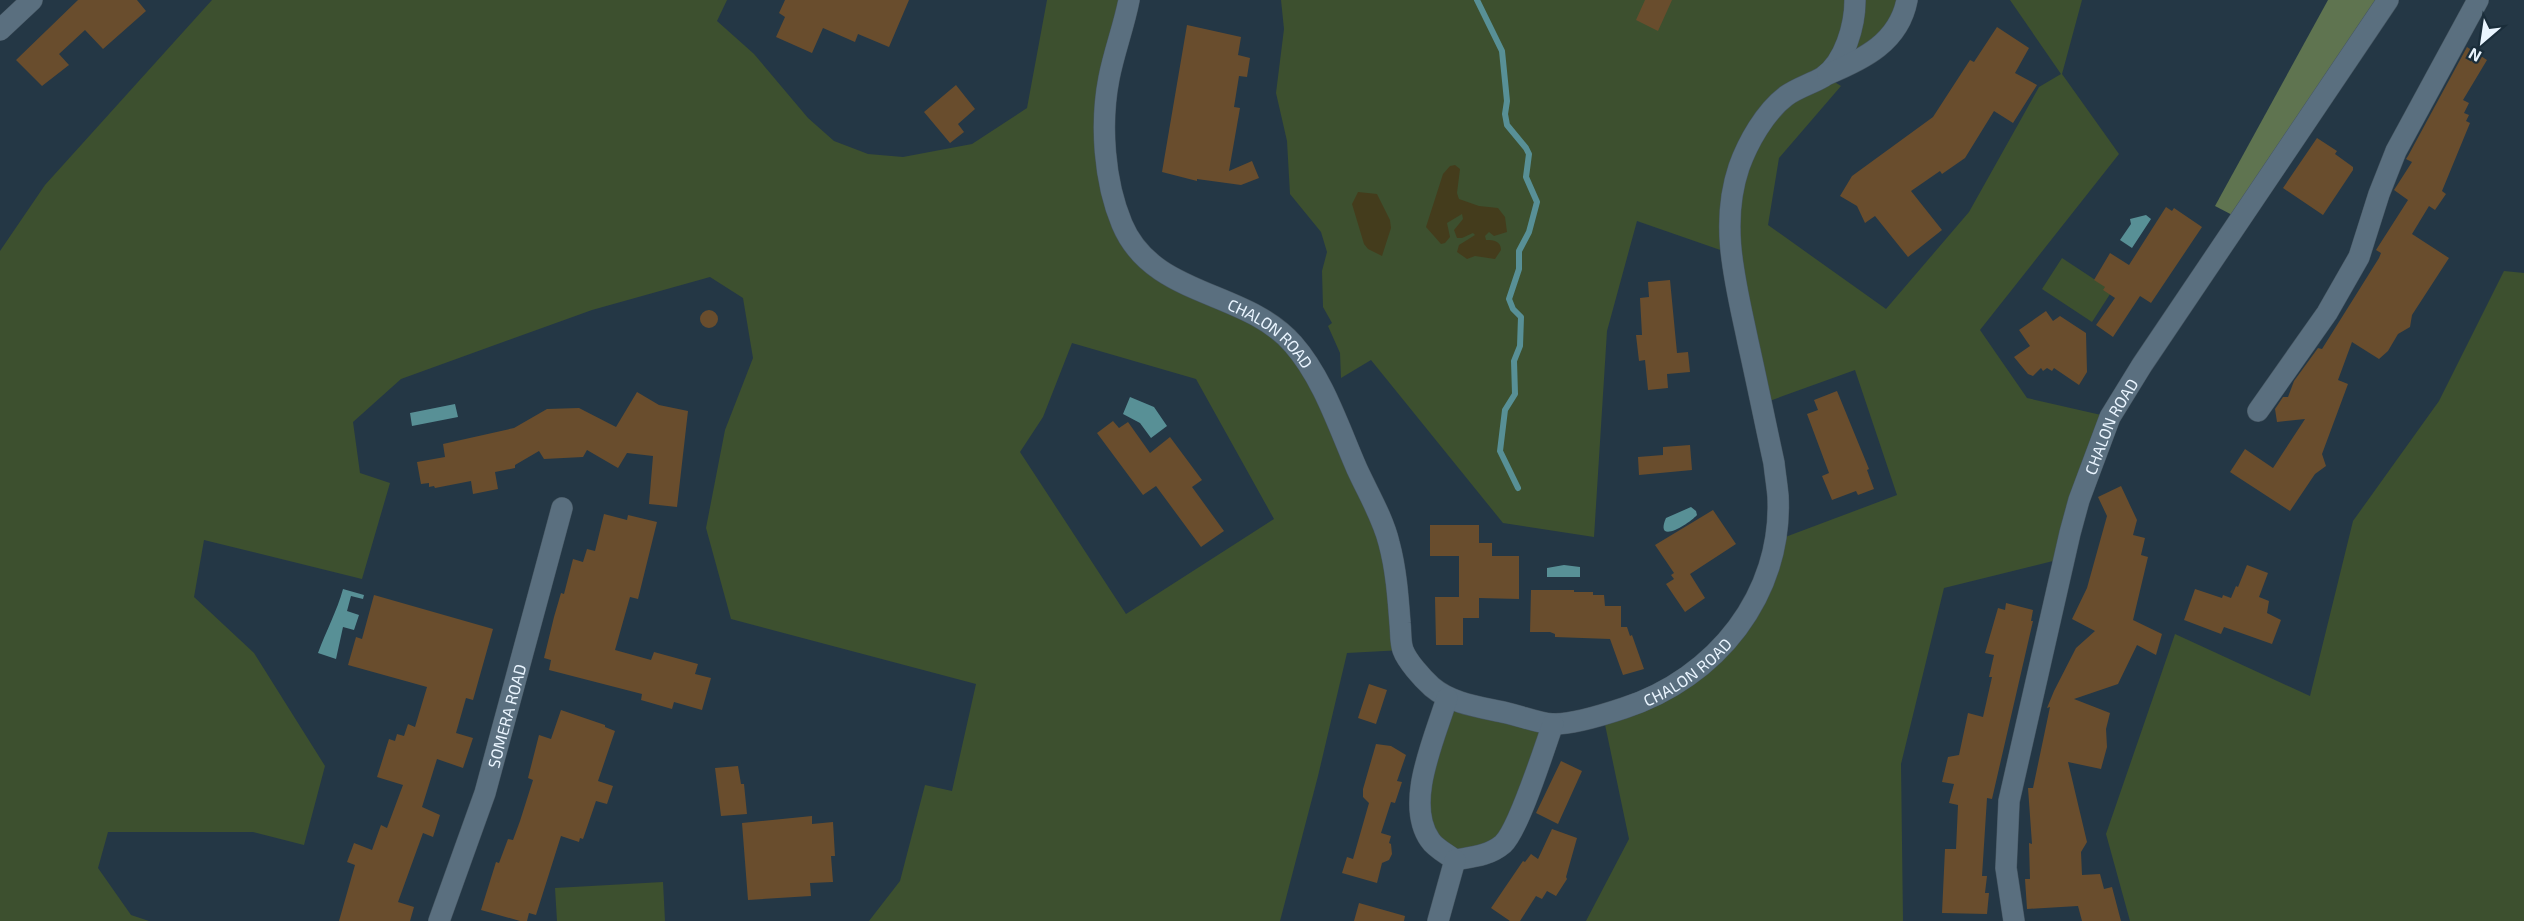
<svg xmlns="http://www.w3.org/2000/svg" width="2524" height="921" font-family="'Exo 2',sans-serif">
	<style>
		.green { fill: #3d502f; fill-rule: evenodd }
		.forest { fill: #5f7450 }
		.sand { fill: #443c1c }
		.water { fill: #589096 }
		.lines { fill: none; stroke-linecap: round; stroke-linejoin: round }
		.stream { stroke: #589096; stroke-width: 6 }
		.building { fill: #694d2d }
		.minor-casing { stroke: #465662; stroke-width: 22 }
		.minor { stroke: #5a6f7f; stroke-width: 21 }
		.labels { text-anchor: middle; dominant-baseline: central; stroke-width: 4.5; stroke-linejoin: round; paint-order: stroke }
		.street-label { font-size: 16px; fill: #eaf5ff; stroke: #1a2d3a }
	</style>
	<rect width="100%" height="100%" fill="#243745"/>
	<path class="green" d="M 212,0 L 727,0 L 717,21 L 754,54 L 808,118 L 834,141 L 868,154 L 903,157 L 972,144 L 1027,108 L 1047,0 L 1129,0 L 1105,124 L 1133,244 L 1280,330 L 1377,511 L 1403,650 L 1347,653 L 1318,776 L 1280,921 L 869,921 L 900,881 L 925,785 L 952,791 L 976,684 L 731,619 L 706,528 L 725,430 L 753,358 L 743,298 L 710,277 L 592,310 L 401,379 L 353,422 L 360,473 L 390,483 L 362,579 L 204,540 L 194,597 L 254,653 L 325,766 L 304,845 L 253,832 L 108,832 L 98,868 L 131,915 L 149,921 L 0,921 L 0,251 L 45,185 ZM 1072,343 L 1196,379 L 1274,519 L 1126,614 L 1020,452 L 1043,417 Z
		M 1281,0 L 1907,0 L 1904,13 L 1825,76 L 1841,86 L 1779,158 L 1768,225 L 1886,309 L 1969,212 L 2039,87 L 2061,74 L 2010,0 L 2082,0 L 2062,74 L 2119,154 L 1980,330 L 2027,398 L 2110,417 L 2065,558 L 1944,588 L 1901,764 L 1903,921 L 1586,921 L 1629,839 L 1603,715 L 1718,651 L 1775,541 L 1897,495 L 1855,370 L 1761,404 L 1729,253 L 1637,221 L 1607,331 L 1594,537 L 1503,523 L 1371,360 L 1341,378 L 1340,353 L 1328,326 L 1332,323 L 1323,307 L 1322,271 L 1327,252 L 1321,232 L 1290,194 L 1287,141 L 1276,93 L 1284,29 Z
		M 2062,258 L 2112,291 L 2092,322 L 2042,289 Z
		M 2504,271 L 2524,273 L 2524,921 L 2130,921 L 2106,834 L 2175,634 L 2310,696 L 2353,521 L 2439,401 Z
		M 1447,698 L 1553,724 L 1503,844 L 1455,860 L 1430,841 L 1419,792 Z
		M 663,882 L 665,921 L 557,921 L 555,888 Z"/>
	<path class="forest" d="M 2328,0 L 2388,0 L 2240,219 L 2215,206 Z"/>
	<path class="sand" d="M 1455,165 L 1460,169 L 1457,193 L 1459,199 L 1479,206 L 1498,208 L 1505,217 L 1507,232 L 1494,236 L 1489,232 L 1485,236 L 1486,240 C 1494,240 1501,241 1501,250 L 1495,259 L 1475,256 L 1467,259 L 1457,252 L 1459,245 L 1475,235 L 1473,233 L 1462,238 L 1457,238 L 1454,230 L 1463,219 L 1462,214 L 1447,223 L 1450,237 L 1445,243 L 1441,244 L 1426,227 L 1443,174 L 1450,166 Z
		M 1358,192 L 1377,194 L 1390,220 L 1391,228 L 1382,256 L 1368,249 L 1364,244 L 1352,204 Z"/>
	<path class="water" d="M 2146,215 L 2151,219 L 2132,248 L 2120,240 L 2131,224 L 2130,219 Z
		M 1130,397 L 1154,407 L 1167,426 L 1151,438 L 1140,423 L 1123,414 Z
		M 455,404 L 458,417 L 412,426 L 410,413 Z
		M 1691,507 L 1696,511 L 1697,515 C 1689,524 1654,546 1666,518 Z
		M 1564,565 L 1580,567 L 1580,577 L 1547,577 L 1547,568 Z
		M 343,589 L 364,595 L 363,599 L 351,596 L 347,611 L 359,615 L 354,630 L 343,627 L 336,659 L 318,653 C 326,631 337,611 343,589 Z"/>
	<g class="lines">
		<path class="stream" d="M 1477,0 L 1502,51 L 1507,101 L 1505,114 L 1507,125 L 1526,148 L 1529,154 L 1526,177 L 1537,202 L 1529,232 L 1519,251 L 1519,269 L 1509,299 L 1513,309 L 1521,317 L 1520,346 L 1514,361 L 1515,394 L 1505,410 L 1500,451 L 1518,488"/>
	</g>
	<path class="building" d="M 78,0 L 137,0 L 146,11 L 103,49 L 85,30 L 59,54 L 69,65 L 42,86 L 16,60 Z
		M 785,0 L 909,0 L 889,47 L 858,34 L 855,42 L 823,28 L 812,53 L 776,37 L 785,17 L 779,13 Z
		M 1645,0 L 1672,0 L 1658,31 L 1636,20 Z
		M 1187,25 L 1241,37 L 1238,55 L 1250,58 L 1247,77 L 1239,76 L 1234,107 L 1240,108 L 1229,171 L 1252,161 L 1259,178 L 1241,185 L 1197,179 L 1197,181 L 1162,172 Z
		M 1997,27 L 2029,48 L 2015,73 L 2037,85 L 2013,123 L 1994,111 L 1965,158 L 1942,174 L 1940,171 L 1911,191 L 1942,230 L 1908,257 L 1875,216 L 1865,223 L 1857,206 L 1840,196 L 1852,176 L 1933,117 L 1970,60 L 1974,62 Z
		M 2467,47 L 2487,60 L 2463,100 L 2469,103 L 2464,113 L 2469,115 L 2466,121 L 2470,123 L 2442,191 L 2446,194 L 2435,210 L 2429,206 L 2412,234 L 2449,258 L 2412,315 L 2410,327 L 2398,334 L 2388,351 L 2379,359 L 2352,342 L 2338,380 L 2348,384 L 2322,454 L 2326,466 L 2315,474 L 2290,511 L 2230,472 L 2245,449 L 2273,468 L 2305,419 L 2277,422 L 2275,409 L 2283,397 L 2288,397 L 2294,381 L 2318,348 L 2322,349 L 2379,258 L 2381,253 L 2376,250 L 2408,200 L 2394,190 L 2412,162 L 2406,159 L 2408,156 Z
		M 956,85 L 975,109 L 958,124 L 964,132 L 950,143 L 924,112 Z
		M 2317,138 L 2337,151 L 2335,154 L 2353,167 L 2353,170 L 2323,215 L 2283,188 Z
		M 2166,207 L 2172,211 L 2174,208 L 2202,227 L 2151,303 L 2140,296 L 2113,337 L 2096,325 L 2115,298 L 2103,290 L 2105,287 L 2094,280 L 2110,253 L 2129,265 Z
		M 1670,280 L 1677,353 L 1688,352 L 1690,372 L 1667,374 L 1668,388 L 1648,390 L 1645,360 L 1639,361 L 1636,335 L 1642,335 L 1640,298 L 1649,297 L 1648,282 Z
		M700 319a9 9 0 1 1 18 0a9 9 0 1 1-18 0Z
		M 2046,311 L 2053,321 L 2060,316 L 2086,333 L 2087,372 L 2079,385 L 2054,368 L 2052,371 L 2047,368 L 2043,371 L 2041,368 L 2033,376 L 2028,374 L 2014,357 L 2030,346 L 2019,330 Z
		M 1837,391 L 1869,469 L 1867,470 L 1874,489 L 1858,495 L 1856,491 L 1832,500 L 1822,476 L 1829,473 L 1807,414 L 1818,410 L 1814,400 Z
		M 637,392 L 659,405 L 688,411 L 677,507 L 649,504 L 653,456 L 627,453 L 618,468 L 587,450 L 583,457 L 544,459 L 539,451 L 515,465 L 515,468 L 495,472 L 498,489 L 473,494 L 471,481 L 435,488 L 434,486 L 429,487 L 429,483 L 421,484 L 417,462 L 445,457 L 443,444 L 514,428 L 547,409 L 579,408 L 616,427 Z
		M 1113,421 L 1119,428 L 1128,422 L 1150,453 L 1170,437 L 1202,480 L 1192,487 L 1224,531 L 1201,547 L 1156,486 L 1143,495 L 1097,433 Z
		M 1690,445 L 1692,470 L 1639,475 L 1638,457 L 1663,455 L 1663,447 Z
		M 2121,486 L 2137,520 L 2133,535 L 2145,538 L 2141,555 L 2148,557 L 2133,620 L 2162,634 L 2156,655 L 2137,645 L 2118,684 L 2074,699 L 2110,713 L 2106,729 L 2107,747 L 2101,769 L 2068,762 L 2087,842 L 2081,852 L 2082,875 L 2100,874 L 2104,889 L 2112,887 L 2121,921 L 2082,921 L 2078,906 L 2027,909 L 2025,879 L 2030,879 L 2029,843 L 2032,844 L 2028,788 L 2033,788 L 2050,707 L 2047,708 L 2054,691 L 2076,648 L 2095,631 L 2072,619 L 2087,588 L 2107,516 L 2098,497 Z
		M 1713,510 L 1736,544 L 1690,574 L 1705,598 L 1685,612 L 1666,584 L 1674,579 L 1671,575 L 1674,573 L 1655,545 Z
		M 604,514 L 627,520 L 628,515 L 657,522 L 638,599 L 630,597 L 615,650 L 651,660 L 654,652 L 698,664 L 695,674 L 711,678 L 702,710 L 674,702 L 672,709 L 641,700 L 642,694 L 549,670 L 551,660 L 544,658 L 554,617 L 561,593 L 564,594 L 573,559 L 583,562 L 587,549 L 595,551 Z
		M 1430,525 L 1479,525 L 1479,543 L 1492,543 L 1492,556 L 1519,556 L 1519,599 L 1479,598 L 1479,618 L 1463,618 L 1463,645 L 1436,645 L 1435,597 L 1459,597 L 1459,556 L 1430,556 Z
		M 2247,565 L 2268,573 L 2259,597 L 2269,601 L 2267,613 L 2281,620 L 2272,644 L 2224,627 L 2221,634 L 2184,620 L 2195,589 L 2222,598 L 2223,595 L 2231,598 L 2236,586 L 2238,587 Z
		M 1531,590 L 1574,590 L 1574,592 L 1593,592 L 1593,595 L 1604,595 L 1605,606 L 1621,606 L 1621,627 L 1627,627 L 1630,636 L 1632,635 L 1644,669 L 1623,675 L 1610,639 L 1555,637 L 1555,634 L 1550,632 L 1530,632 Z
		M 374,595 L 493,629 L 473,700 L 466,698 L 456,733 L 473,738 L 463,768 L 437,759 L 422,807 L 440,815 L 433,837 L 423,833 L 398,902 L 414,907 L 410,921 L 339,921 L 355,865 L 347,862 L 354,843 L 372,850 L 381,825 L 387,828 L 403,785 L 377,777 L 389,739 L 395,741 L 397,734 L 404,736 L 408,724 L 415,727 L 427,687 L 348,665 L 356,637 L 362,639 Z
		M 2006,603 L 2033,610 L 2031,621 L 2033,621 L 1992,799 L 1987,798 L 1982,876 L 1987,876 L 1985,893 L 1989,893 L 1987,914 L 1942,913 L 1945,849 L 1956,849 L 1958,805 L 1949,803 L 1954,784 L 1942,782 L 1948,757 L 1959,755 L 1968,713 L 1983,717 L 1992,677 L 1989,677 L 1994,655 L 1985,653 L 1998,608 L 2005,610 Z
		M 1369,684 L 1387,690 L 1376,724 L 1358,718 Z
		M 561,710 L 605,725 L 605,727 L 615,731 L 598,781 L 613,786 L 607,804 L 596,801 L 583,839 L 580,838 L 579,842 L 561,836 L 536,915 L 529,913 L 527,921 L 520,921 L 481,910 L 496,862 L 499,863 L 508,839 L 513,840 L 520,821 L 533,780 L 528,778 L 539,735 L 551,739 Z
		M 1376,744 L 1391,746 L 1406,755 L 1397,781 L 1402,782 L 1395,803 L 1391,802 L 1381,833 L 1391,836 L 1389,843 L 1391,844 L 1392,854 L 1389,860 L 1382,863 L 1377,883 L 1342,873 L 1347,857 L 1353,859 L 1369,803 L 1363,797 L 1363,789 Z
		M 1561,761 L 1582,771 L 1558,824 L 1536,813 Z
		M 738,766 L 741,784 L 744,784 L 747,814 L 721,816 L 715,768 Z
		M 812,816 L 812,824 L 833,822 L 835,856 L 831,856 L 833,882 L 810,883 L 811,896 L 748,900 L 742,823 Z
		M 1552,829 L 1577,838 L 1566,877 L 1567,879 L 1556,896 L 1547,891 L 1542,899 L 1536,896 L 1520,921 L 1510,921 L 1491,908 L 1523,861 L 1525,862 L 1531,854 L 1538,859 Z
		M 1359,903 L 1405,916 L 1404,921 L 1354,921 Z"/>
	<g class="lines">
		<g class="minor-casing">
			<g id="minor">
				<path id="s1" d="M 1129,0 C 1124,26 1114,52 1109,78 C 1100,124 1104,181 1122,224 C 1153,298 1245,289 1293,344 C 1323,378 1339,428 1357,469 C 1368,493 1383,518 1389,543 C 1396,569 1398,596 1400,623 C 1401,631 1400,642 1403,650 C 1407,661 1422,678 1432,687 C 1452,704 1481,707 1507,713 C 1521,716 1538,723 1552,724 C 1571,725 1606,714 1624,708 C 1716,678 1783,595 1778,496 C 1777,485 1775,473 1774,463 C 1765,422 1757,382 1748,342 C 1736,284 1719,226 1739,167 C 1748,142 1765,112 1786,96 C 1797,88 1811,84 1823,77 C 1845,62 1855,25 1855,0"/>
				<path d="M 0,30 L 32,0"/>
				<path d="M 1828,74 C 1864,59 1899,42 1907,0"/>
				<path d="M 2258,411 L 2327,313 L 2359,257 L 2379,194 L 2396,151 L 2478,0"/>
				<path d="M 1447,698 C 1435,738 1404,803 1430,840 C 1435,848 1447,854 1455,860 C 1472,857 1489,856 1503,844 C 1519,829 1544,749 1553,724"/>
				<path id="s2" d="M 439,921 L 485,793 L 562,508"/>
				<path d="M 1438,921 L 1455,860"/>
				<path id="s3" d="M 2014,921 L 2006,868 L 2009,801 L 2070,533 L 2079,500 L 2110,417 L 2142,365 L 2388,0"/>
			</g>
		</g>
		<use href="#minor" class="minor"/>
	</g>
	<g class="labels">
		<g class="street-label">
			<text stroke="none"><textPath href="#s1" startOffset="418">CHALON ROAD</textPath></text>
			<text stroke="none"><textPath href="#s3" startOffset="510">CHALON ROAD</textPath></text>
			<text stroke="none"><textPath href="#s1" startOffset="1094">CHALON ROAD</textPath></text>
			<text stroke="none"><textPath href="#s2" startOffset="216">SOMERA ROAD</textPath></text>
		</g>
	</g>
	<g transform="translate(2482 42) rotate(209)" stroke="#1a2d3a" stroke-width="4.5" paint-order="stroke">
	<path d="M0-4.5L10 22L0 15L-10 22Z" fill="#eaf5ff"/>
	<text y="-9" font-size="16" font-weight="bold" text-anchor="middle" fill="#eaf5ff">N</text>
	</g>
</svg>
